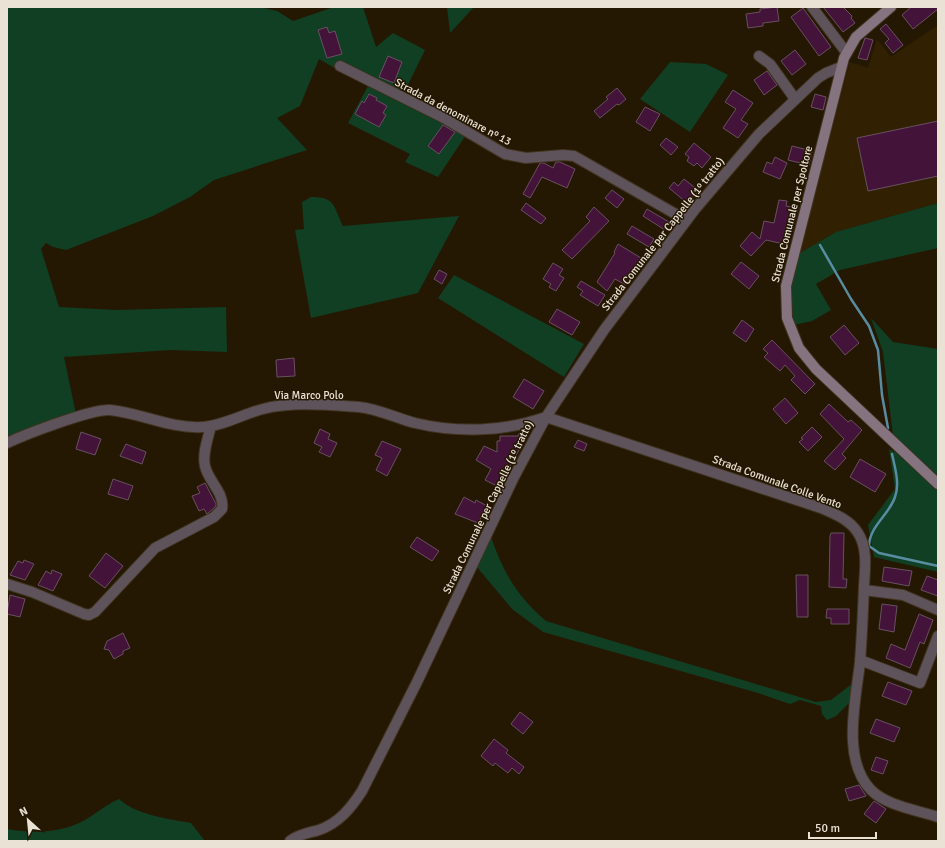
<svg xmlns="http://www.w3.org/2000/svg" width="945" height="848" font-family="Signika,sans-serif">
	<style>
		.built { fill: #312102 }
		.green { fill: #103f23 }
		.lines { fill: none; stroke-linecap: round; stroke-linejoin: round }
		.stream { stroke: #588ca1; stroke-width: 2.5 }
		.building { fill: #441339; stroke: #685061 }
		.street-casing { stroke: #413420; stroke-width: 12 }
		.secondary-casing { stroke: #413420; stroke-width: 12 }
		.street { stroke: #5e535a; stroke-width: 10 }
		.secondary { stroke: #85737f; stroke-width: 10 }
		.labels { text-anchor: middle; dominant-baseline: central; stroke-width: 3; stroke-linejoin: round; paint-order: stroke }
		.street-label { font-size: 11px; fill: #eae2d4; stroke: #251803 }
	</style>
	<rect width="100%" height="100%" fill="#251803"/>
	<path class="built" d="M 938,25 L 938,203 L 836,232 L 798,254 L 850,62 L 868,68 L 877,39 L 891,57 Z"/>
	<path class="green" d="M 7,7 L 260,7 L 277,11 L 293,21 L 334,7 L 363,7 L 376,47 L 393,33 L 425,50 L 403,95 L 338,70 L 319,59 L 300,106 L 277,118 L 307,150 L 214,180 L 190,197 L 153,216 L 66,250 L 53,247 L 46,243 L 41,249 L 59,307 L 117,310 L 226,307 L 227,352 L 171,350 L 64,357 L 76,414 L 7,440 Z
		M 447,7 L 474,7 L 450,33 Z
		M 670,62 L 706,64 L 728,75 L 690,132 L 640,99 Z
		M 368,86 L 466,135 L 438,177 L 405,162 L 410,154 L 348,123 Z
		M 311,197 C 336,197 333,206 343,226 L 459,216 L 418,293 L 311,318 L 295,230 L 304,229 L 302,202 Z
		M 938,203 L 938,248 L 840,270 L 816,284 L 831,310 L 812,321 L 794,325 L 789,287 L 798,254 L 836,232 Z
		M 454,275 L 584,344 L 564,377 L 438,298 Z
		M 871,318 L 893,342 L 938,349 L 938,572 L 874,557 L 868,525 L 895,489 L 889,449 L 895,452 L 883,352 Z
		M 490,534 C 503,572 516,595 546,621 L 816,702 L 831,700 L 853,683 L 853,699 L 836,716 L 827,720 L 822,714 L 821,706 L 800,700 L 790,704 L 758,693 L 543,632 L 512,609 L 476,566 Z
		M 119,799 C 136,815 169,819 191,823 L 205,841 L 7,841 L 7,829 C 34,834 61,833 85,820 C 97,813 107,804 119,799 Z"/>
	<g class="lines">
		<path class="stream" d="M 820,245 L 851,299 L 869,326 L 878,350 L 882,395 L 888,428
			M 892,454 C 895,468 900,484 895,497 C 889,515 869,527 869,546 L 879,553 L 938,566"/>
	</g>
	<path class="building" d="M 777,7 L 779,21 L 763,23 L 763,26 L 748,28 L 746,14 L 760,12 L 760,9 Z
		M 823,7 L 843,7 L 852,16 L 851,18 L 855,23 L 843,32 Z
		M 911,7 L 938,7 L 938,9 L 913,29 L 902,15 Z
		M 803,8 L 831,47 L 819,56 L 791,17 Z
		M 886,24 L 903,45 L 893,53 L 885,43 L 889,39 L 880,29 Z
		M 327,27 L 329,33 L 335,31 L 342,54 L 327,58 L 318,30 Z
		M 865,38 L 873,40 L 867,60 L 858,58 Z
		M 795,50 L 806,64 L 792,75 L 781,61 Z
		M 388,56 L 402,62 L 394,83 L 379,77 Z
		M 767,71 L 777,85 L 764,95 L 754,80 Z
		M 617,88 L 626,99 L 619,105 L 617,104 L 600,118 L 594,111 L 608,99 L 606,97 Z
		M 733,90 L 753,103 L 741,120 L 748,124 L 738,138 L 723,128 L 736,109 L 725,102 Z
		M 369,94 L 377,98 L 376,100 L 387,106 L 383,113 L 386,115 L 379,127 L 355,114 L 362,101 L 364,103 Z
		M 815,94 L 826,97 L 823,110 L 811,107 Z
		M 645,107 L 660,114 L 650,131 L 636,122 Z
		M 938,121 L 938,176 L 868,191 L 857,138 Z
		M 443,125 L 455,132 L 439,154 L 428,146 Z
		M 666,138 L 678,147 L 671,155 L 660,145 Z
		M 694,143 L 711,157 L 702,168 L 697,163 L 694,166 L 687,161 L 689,157 L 685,154 Z
		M 792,146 L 812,151 L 809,165 L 788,160 Z
		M 775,157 L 787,163 L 780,179 L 763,172 L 767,162 L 772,164 Z
		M 556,162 L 560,162 L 575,169 L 567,188 L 542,177 L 530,198 L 523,194 L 540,163 L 544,163 L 553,168 Z
		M 684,179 L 699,191 L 687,203 L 669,188 L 674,182 L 678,186 Z
		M 612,190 L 624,199 L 617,208 L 605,198 Z
		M 779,200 L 787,201 L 786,206 L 798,208 L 788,245 L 766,240 L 751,256 L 740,246 L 752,232 L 760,239 L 764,221 L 774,223 Z
		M 526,203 L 546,218 L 541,224 L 521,210 Z
		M 594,207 L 609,221 L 572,259 L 562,250 L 590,221 L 586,217 Z
		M 647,209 L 669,222 L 665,230 L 643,216 Z
		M 632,226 L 654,239 L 649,247 L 627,234 Z
		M 618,244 L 641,258 L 626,285 L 615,279 L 607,291 L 597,282 L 615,253 L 614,252 Z
		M 741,262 L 759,276 L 749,289 L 731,274 Z
		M 553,263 L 563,269 L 559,275 L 564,278 L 556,291 L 549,287 L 551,284 L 543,279 Z
		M 439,270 L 447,274 L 442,284 L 434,279 Z
		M 581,281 L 605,295 L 598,306 L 580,295 L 583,291 L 577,287 Z
		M 557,309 L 580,322 L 572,335 L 549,322 Z
		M 742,320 L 754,329 L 746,342 L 733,333 Z
		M 844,325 L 859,343 L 845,355 L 830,337 Z
		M 772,340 L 815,384 L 805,394 L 791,380 L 795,376 L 785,365 L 780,371 L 764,357 L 768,353 L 763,349 Z
		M 294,358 L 295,376 L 277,377 L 276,360 Z
		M 524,379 L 544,391 L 533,409 L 513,397 Z
		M 785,398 L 798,413 L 786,424 L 773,409 Z
		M 829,404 L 848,422 L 851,420 L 862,430 L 842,454 L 846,458 L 835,470 L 824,461 L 844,439 L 820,414 Z
		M 812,427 L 822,437 L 808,451 L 799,442 L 803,439 L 801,438 Z
		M 320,429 L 330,434 L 328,439 L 337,443 L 330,457 L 319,452 L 322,447 L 314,443 Z
		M 81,432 L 101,439 L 95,455 L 76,449 Z
		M 519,433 L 526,437 L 499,487 L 485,480 L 491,469 L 476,460 L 484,446 L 497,452 L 497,441 L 500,441 L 500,436 L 518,436 Z
		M 578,440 L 587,444 L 584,451 L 574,447 Z
		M 382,441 L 401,449 L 387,476 L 376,470 L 382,458 L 375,455 Z
		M 126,444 L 146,452 L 142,464 L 120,456 Z
		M 860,459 L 886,474 L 875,492 L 850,477 Z
		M 113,479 L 133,486 L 128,500 L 108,494 Z
		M 205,483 L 216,504 L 216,506 L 207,514 L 204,509 L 199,511 L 192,496 L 200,493 L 197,487 Z
		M 464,497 L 475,503 L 476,500 L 487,506 L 478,523 L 455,514 Z
		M 831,533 L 844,533 L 843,579 L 847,579 L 846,588 L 829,587 L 830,536 Z
		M 417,537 L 439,551 L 432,561 L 410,547 Z
		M 106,553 L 123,566 L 105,588 L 89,576 Z
		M 24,560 L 34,564 L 25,580 L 10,575 L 18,561 L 23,563 Z
		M 884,567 L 912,571 L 909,586 L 882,581 Z
		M 52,570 L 62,574 L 53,591 L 38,585 L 46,571 L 51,574 Z
		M 796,575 L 808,575 L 808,617 L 797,617 Z
		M 927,576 L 938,580 L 938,596 L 921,590 Z
		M 10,595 L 25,599 L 20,617 L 7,614 Z
		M 882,604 L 897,606 L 894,632 L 879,629 Z
		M 827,609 L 849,609 L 849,624 L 831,624 L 831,618 L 826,618 Z
		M 919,614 L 933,620 L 924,644 L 920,642 L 910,668 L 886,658 L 891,644 L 905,650 Z
		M 123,633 L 130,648 L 123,651 L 123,654 L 114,659 L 109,650 L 104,649 L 107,641 Z
		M 888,682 L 912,691 L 906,705 L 882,696 Z
		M 520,712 L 533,722 L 523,734 L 511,724 Z
		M 876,719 L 900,728 L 894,742 L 870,733 Z
		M 494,739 L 508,750 L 506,753 L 524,767 L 519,774 L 512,768 L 508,773 L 495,763 L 493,766 L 481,756 Z
		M 876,757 L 888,761 L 883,774 L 871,770 Z
		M 859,785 L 866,796 L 849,801 L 845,789 Z
		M 874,801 L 886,809 L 876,823 L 864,814 Z"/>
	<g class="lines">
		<g class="street-casing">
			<path id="street" d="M 812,7 L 846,52
				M 759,56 L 770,64 L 795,99
				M 340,66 L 442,117 L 505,154 L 526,158 L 563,155 L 574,156 L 686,220
				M 7,443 C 26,434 91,409 110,410 C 141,413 171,429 202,427 C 223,426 243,414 263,409 C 291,401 331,405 359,407 C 378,409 396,418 415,423 C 457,433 504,432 546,417 L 821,508 C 835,514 850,520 858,533 C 868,548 865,569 864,586 C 863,611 862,636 860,662 C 856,700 841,759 871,790 C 887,806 917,810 938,817
				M 7,584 L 32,592 L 84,614 L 89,615 L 95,612 L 155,548 L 214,517 L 222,509 C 225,493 208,481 205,466 C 202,454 208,438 211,426
				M 864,590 L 903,595 L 938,610
				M 860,660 L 920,683 L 938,636
				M 290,841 C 299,834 309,833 319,830 C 339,823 351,808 362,791 L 417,682 L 513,479 L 546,417 L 604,330 L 696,208 L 759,134 L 818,78 L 826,73 L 841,67"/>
		</g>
		<g class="secondary-casing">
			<path id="secondary" d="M 891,7 L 856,37 L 844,58 L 786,286 L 787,318 L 799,348 L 816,369 L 938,484"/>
		</g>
		<use href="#street" class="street"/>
		<use href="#secondary" class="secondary"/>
	</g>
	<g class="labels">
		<g class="street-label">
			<text transform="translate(453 112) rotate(28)">Strada da denominare nº 13</text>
			<text transform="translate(792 214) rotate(-76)">Strada Comunale per Spoltore</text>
			<text transform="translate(663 234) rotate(-52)">Strada Comunale per Cappelle (1º tratto)</text>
			<text x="309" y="395">Via Marco Polo</text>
			<text transform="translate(777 482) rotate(20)">Strada Comunale Colle Vento</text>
			<text transform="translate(488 507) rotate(-64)">Strada Comunale per Cappelle (1º tratto)</text>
		</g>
	</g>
	<rect width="945" height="848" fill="none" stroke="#eae2d4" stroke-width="16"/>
	<g transform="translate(28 820) rotate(333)" stroke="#251803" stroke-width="3" paint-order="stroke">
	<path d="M0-3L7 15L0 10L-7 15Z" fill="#eae2d4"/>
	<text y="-6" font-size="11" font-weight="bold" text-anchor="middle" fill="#eae2d4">N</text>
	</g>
	<path d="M809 832v6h67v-6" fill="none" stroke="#eae2d4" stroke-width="2"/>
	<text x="815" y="832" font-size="12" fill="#eae2d4" stroke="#251803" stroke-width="3" paint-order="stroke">50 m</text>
</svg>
